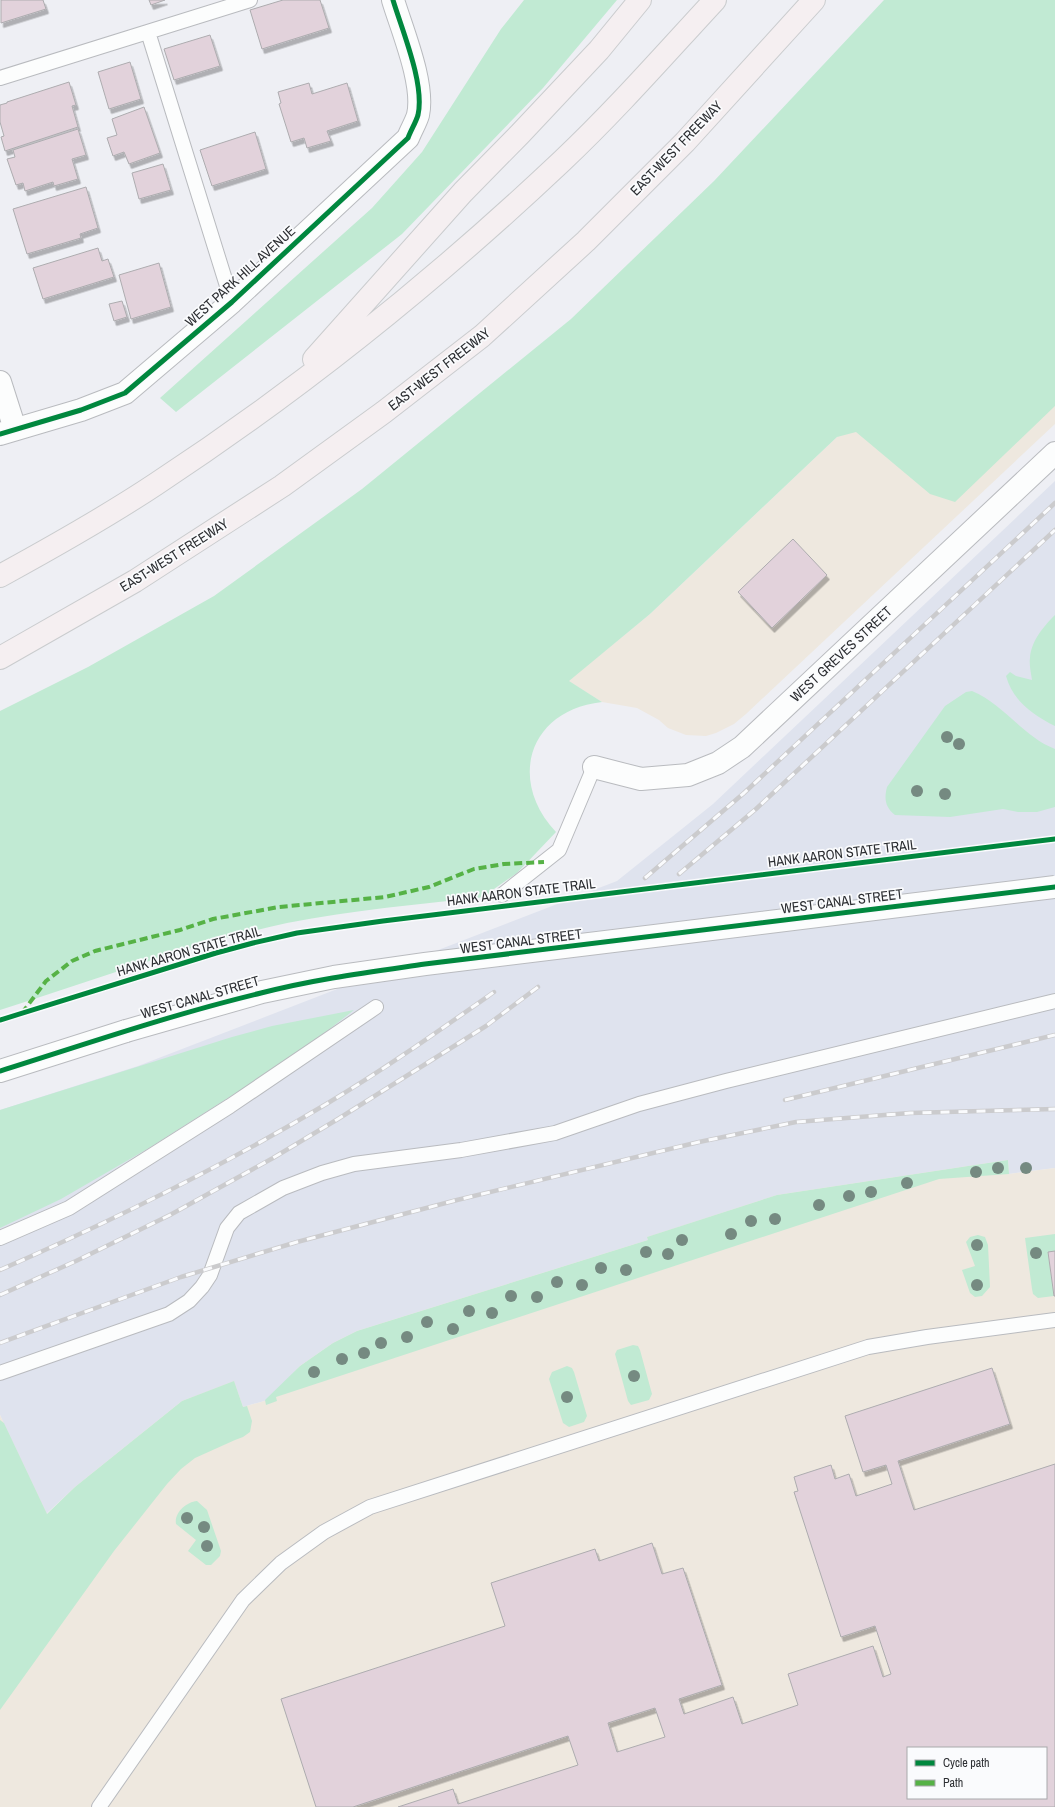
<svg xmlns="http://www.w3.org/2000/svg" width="1055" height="1807" font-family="'Archivo Narrow',sans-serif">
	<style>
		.built { fill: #dfe3ee }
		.industrial { fill: #eee8df; fill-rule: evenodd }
		.green { fill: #c1ead3 }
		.building { fill: #e2d2db; stroke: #adacaf; fill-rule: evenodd; filter: url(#shadow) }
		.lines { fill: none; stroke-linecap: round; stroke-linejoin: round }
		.service-casing { stroke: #b9bbbf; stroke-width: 16 }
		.minor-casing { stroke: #b9bbbf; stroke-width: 24 }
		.tertiary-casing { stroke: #b9bbbf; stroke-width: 24 }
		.motorway-casing { stroke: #caccce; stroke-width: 24 }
		.service { stroke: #fcfdfd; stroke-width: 14 }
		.minor { stroke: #fcfdfd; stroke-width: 22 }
		.tertiary { stroke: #fcfdfd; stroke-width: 22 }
		.motorway { stroke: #f5eff1; stroke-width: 22 }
		.rail-casing { stroke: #cbcbcd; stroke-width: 4.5 }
		.rail { stroke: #fafbfd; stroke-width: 3; stroke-dasharray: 9; stroke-linecap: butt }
		.tertiary-bridge-casing { stroke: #b9bbbf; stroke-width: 24; stroke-linecap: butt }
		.tertiary-bridge { stroke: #fcfdfd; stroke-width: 22 }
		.quiet { stroke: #56b246; stroke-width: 4; stroke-dasharray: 8 4; stroke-linecap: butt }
		.cycleway-casing { stroke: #fafbfd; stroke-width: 8 }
		.cycleway { stroke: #00873e; stroke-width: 5 }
		.tree { fill: #758a81 }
		.labels { text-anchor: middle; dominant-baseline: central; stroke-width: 3.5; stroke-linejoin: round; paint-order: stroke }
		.street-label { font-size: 14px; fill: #2c2e32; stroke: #fafbfd }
	</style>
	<defs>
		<filter id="shadow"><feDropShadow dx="2.5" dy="4.5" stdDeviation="0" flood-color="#0004"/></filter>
	</defs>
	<rect width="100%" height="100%" fill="#eeeff4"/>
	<path class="built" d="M 1055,481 L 1055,1168 L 1009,1174 L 1008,1160 L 777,1195 L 648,1237 L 648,1240 L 357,1331 L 333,1343 L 300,1366 L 268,1400 L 243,1407 L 234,1382 L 182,1401 L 75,1487 L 46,1514 L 0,1415 L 0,1110 L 138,1066 L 617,881 L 713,804 Z"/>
	<path class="industrial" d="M 1055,238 L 1055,424 L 746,714 L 734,724 L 716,733 L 706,736 L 686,735 L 668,728 L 659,720 L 637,708 L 602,702 L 568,681 L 650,614 L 837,437 Z
		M 1008,1160 L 1009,1174 L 1055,1168 L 1055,1807 L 0,1807 L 0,1415 L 47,1514 L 75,1487 L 182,1401 L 234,1381 L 243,1407 L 268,1400 L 300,1366 L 333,1343 L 357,1331 L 648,1240 L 647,1237 L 777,1195 ZM 908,1748 L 1046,1748 L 1046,1798 L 908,1798 Z"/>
	<path class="green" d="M 524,0 L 617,0 L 543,88 L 402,234 L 176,412 L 160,398 L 372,208 L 422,152 L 501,29 Z
		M 884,0 L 1055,0 L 1055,406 L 955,502 L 930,494 L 856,432 L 837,437 L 650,614 L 569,681 L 602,702 C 529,710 507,780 556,832 L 517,873 L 494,889 L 486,897 C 420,904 353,910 287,923 C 189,944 95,980 0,1010 L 0,711 L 88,667 L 214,596 L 362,489 L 571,319 L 714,181 Z
		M 1055,615 L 1055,726 C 1033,715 1013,701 1006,676 L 1010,672 L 1016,676 L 1032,680 C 1031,673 1029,665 1030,658 C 1031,641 1044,626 1055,615 Z
		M 972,691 C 1004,704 1023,737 1055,749 L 1055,807 L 1037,812 L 1018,812 L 1003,809 L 950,817 L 895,815 C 885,807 884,799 887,787 L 945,706 L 966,692 Z
		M 354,1010 L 327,1031 L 258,1079 L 149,1148 L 61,1199 L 0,1228 L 0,1110 L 232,1037 L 272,1026 Z
		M 1008,1160 L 1009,1174 L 939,1179 L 276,1397 L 277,1401 L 266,1405 L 265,1400 L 300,1366 L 333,1343 L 357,1331 L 648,1240 L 647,1237 L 777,1195 Z
		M 1055,1234 L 1055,1251 L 1048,1253 L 1054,1296 L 1038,1298 L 1033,1294 L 1032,1289 L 1025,1238 Z
		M 978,1235 L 985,1237 L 988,1245 L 990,1287 L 982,1296 L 975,1297 L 970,1293 L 962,1270 L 975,1266 L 966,1242 L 970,1237 Z
		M 633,1345 L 638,1346 L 640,1350 L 652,1394 L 649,1400 L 631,1405 L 628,1401 L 615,1354 L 617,1350 Z
		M 567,1366 L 572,1368 L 574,1372 L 587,1416 L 584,1422 L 569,1427 L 563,1423 L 549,1379 L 552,1372 Z
		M 234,1381 L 243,1407 L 247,1406 L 252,1421 L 250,1432 L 243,1437 L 235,1440 L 195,1458 L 181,1469 L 167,1484 L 114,1551 L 0,1710 L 0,1420 L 4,1423 L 47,1514 L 75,1487 L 182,1401 Z
		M 197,1501 L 207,1510 L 221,1551 L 220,1556 L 211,1565 L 206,1565 L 188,1551 L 196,1540 L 176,1524 C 174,1513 186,1502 197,1501 Z"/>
	<path class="building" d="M 1,0 L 43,0 L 46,9 L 1,23 Z
		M 149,0 L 165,0 L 151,5 Z
		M 283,0 L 320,0 L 329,28 L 262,49 L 250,10 Z
		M 210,35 L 220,66 L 174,80 L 164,49 Z
		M 130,62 L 141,99 L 109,109 L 98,72 Z
		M 69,82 L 76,105 L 72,106 L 78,127 L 5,151 L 1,137 L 4,136 L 0,122 L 0,105 L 7,103 L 7,102 Z
		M 309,83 L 312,94 L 347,83 L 358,121 L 327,131 L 331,141 L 307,148 L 304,138 L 291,142 L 279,104 L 281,103 L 278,92 Z
		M 144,107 L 160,153 L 129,164 L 124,152 L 113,156 L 107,138 L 117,135 L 112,119 Z
		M 78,129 L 86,155 L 72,159 L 78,179 L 54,186 L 53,182 L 25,191 L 23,183 L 16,185 L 7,159 L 15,157 L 13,150 Z
		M 255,132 L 266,169 L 212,186 L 200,150 Z
		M 163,164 L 171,190 L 139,199 L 132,173 Z
		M 86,187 L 98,228 L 80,234 L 81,238 L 27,254 L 13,209 Z
		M 98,248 L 102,261 L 108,259 L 114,277 L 43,299 L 33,268 Z
		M 159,263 L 171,307 L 131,319 L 119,275 Z
		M 122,301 L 127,317 L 114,321 L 109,304 Z
		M 793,539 L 827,575 L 772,628 L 738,592 Z
		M 1055,1251 L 1055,1296 L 1054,1296 L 1048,1252 Z
		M 992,1368 L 1010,1424 L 898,1461 L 914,1510 L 1055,1464 L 1055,1807 L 398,1807 L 453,1789 L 458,1804 L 578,1765 L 568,1736 L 353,1807 L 316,1807 L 281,1699 L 505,1626 L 491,1583 L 595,1549 L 599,1561 L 652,1543 L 662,1574 L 683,1568 L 722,1685 L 679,1699 L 684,1714 L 733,1697 L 742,1724 L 798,1705 L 788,1674 L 873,1646 L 883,1677 L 891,1674 L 875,1626 L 841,1637 L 794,1492 L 798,1491 L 794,1477 L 831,1465 L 835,1479 L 849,1474 L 856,1496 L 892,1484 L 886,1465 L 863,1472 L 845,1416 ZM 655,1708 L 665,1737 L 617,1752 L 608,1723 ZM 908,1748 L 1046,1748 L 1046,1798 L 908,1798 Z"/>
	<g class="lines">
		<g class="service-casing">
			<path id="service" d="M 148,32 L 232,302
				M 0,78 L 250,0
				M 502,895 L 559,850 L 594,767
				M 0,1238 L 69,1208 L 230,1106 L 376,1007
				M 0,1373 L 169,1314 L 189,1301 L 202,1287 L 210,1275 L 227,1228 L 239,1213 L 283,1188 L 322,1173 L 354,1164 L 461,1150 L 555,1133 L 639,1104 L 726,1081 L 1055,1001
				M 99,1807 L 243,1600 L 281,1563 L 324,1532 L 370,1507 L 868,1347 L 927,1337 L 1055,1320"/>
		</g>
		<g class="minor-casing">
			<path id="minor" d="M 0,382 L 15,429
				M 0,434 L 81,410 L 125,393 L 232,302 L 408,138 C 411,130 416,122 418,115 C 425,84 402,30 393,0
				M 594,767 L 641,779 L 688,775 L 718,763 L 742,747 L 1055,453"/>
		</g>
		<g class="tertiary-casing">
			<path id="tertiary" d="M 0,1071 L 126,1031"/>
		</g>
		<g class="motorway-casing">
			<path id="motorway" d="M 314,359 L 463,192 L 520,134 L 599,50 L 640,0
				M 0,576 C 53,547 105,518 156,484 C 299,390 437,279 562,161 C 616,110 665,54 715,0
				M 0,658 L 135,581 L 282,486 L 384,412 L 482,336 L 586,241 L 685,142 L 814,0"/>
		</g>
		<use href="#service" class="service"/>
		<use href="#minor" class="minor"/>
		<use href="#tertiary" class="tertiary"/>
		<use href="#motorway" class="motorway"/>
		<g class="rail-casing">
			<path id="rail" d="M 679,874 L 756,809 L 1055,530
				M 645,878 L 744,793 L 1055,503
				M 785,1100 L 1055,1035
				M 0,1270 C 112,1221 223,1166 328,1103 C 385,1069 440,1030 494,992
				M 0,1295 L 76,1261 L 170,1215 L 273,1158 L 338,1119 L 486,1026 L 538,987
				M 0,1343 L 181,1277 L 297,1242 L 457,1200 L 699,1142 L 796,1122 L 910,1113 L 1055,1109"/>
		</g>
		<use href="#rail" class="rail"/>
		<g class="tertiary-bridge-casing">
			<path id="tertiary-bridge" d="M 126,1031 L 262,992 L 334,977 L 425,964 L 1055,887"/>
		</g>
		<use href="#tertiary-bridge" class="tertiary-bridge"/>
		<path class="quiet" d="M 22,1013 L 46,981 L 72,961 L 95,951 L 180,930 L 213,919 L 279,907 L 385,897 L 429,887 L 474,869 L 504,864 L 544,862"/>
		<g class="cycleway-casing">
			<path id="cycleway" d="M 0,434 L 81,410 L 125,393 L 232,302 L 408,138 C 411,130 416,122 418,115 C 425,84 402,30 393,0
				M 0,1020 L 216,953 L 253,943 L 297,933 L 383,921 L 1055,839
				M 0,1071 C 86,1044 173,1014 261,993 C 315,979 370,972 425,964 L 1055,887"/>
		</g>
		<use href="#cycleway" class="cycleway"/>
	</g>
	<g class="tree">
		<circle cx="947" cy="737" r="6"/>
		<circle cx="959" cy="744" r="6"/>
		<circle cx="917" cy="791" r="6"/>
		<circle cx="945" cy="794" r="6"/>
		<circle cx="998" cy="1168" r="6"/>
		<circle cx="1026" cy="1168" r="6"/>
		<circle cx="976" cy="1172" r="6"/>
		<circle cx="907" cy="1183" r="6"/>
		<circle cx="871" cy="1192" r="6"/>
		<circle cx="849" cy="1196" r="6"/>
		<circle cx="819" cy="1205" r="6"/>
		<circle cx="775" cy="1219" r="6"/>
		<circle cx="751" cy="1221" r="6"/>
		<circle cx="731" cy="1234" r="6"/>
		<circle cx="682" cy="1240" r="6"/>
		<circle cx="977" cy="1245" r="6"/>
		<circle cx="646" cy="1252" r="6"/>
		<circle cx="1036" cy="1253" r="6"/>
		<circle cx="668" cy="1254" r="6"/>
		<circle cx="601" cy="1268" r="6"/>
		<circle cx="626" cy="1270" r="6"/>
		<circle cx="557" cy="1282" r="6"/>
		<circle cx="582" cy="1285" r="6"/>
		<circle cx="977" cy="1285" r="6"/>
		<circle cx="511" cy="1296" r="6"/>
		<circle cx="537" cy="1297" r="6"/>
		<circle cx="469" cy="1311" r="6"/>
		<circle cx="492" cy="1313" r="6"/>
		<circle cx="427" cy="1322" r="6"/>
		<circle cx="453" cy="1329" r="6"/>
		<circle cx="407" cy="1337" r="6"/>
		<circle cx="381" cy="1343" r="6"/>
		<circle cx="364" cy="1353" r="6"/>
		<circle cx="342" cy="1359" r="6"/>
		<circle cx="314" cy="1372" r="6"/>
		<circle cx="634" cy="1376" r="6"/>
		<circle cx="567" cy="1397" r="6"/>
		<circle cx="187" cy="1518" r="6"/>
		<circle cx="204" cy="1527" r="6"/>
		<circle cx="207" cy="1546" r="6"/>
	</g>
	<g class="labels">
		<g class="street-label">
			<text transform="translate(676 148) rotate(-46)">EAST-WEST FREEWAY</text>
			<text transform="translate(240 276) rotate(-42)">WEST PARK HILL AVENUE</text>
			<text transform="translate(439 369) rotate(-38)">EAST-WEST FREEWAY</text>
			<text transform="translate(174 555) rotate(-32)">EAST-WEST FREEWAY</text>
			<text transform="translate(841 654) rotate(-43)">WEST GREVES STREET</text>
			<text transform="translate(842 853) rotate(-7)">HANK AARON STATE TRAIL</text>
			<text transform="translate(521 892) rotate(-7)">HANK AARON STATE TRAIL</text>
			<text transform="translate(842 901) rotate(-7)">WEST CANAL STREET</text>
			<text transform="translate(521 941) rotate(-7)">WEST CANAL STREET</text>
			<text transform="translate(189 951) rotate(-16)">HANK AARON STATE TRAIL</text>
			<text transform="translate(200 997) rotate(-16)">WEST CANAL STREET</text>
		</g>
	</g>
	<rect x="907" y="1747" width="140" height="52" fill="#fafbfd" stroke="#a8a9ac"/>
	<rect x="915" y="1760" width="20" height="6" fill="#00873e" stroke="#a8a9ac"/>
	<text x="943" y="1767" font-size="12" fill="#2c2e32">Cycle path</text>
	<rect x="915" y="1780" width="20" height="6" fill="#56b246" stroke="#a8a9ac"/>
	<text x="943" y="1787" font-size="12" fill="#2c2e32">Path</text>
</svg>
